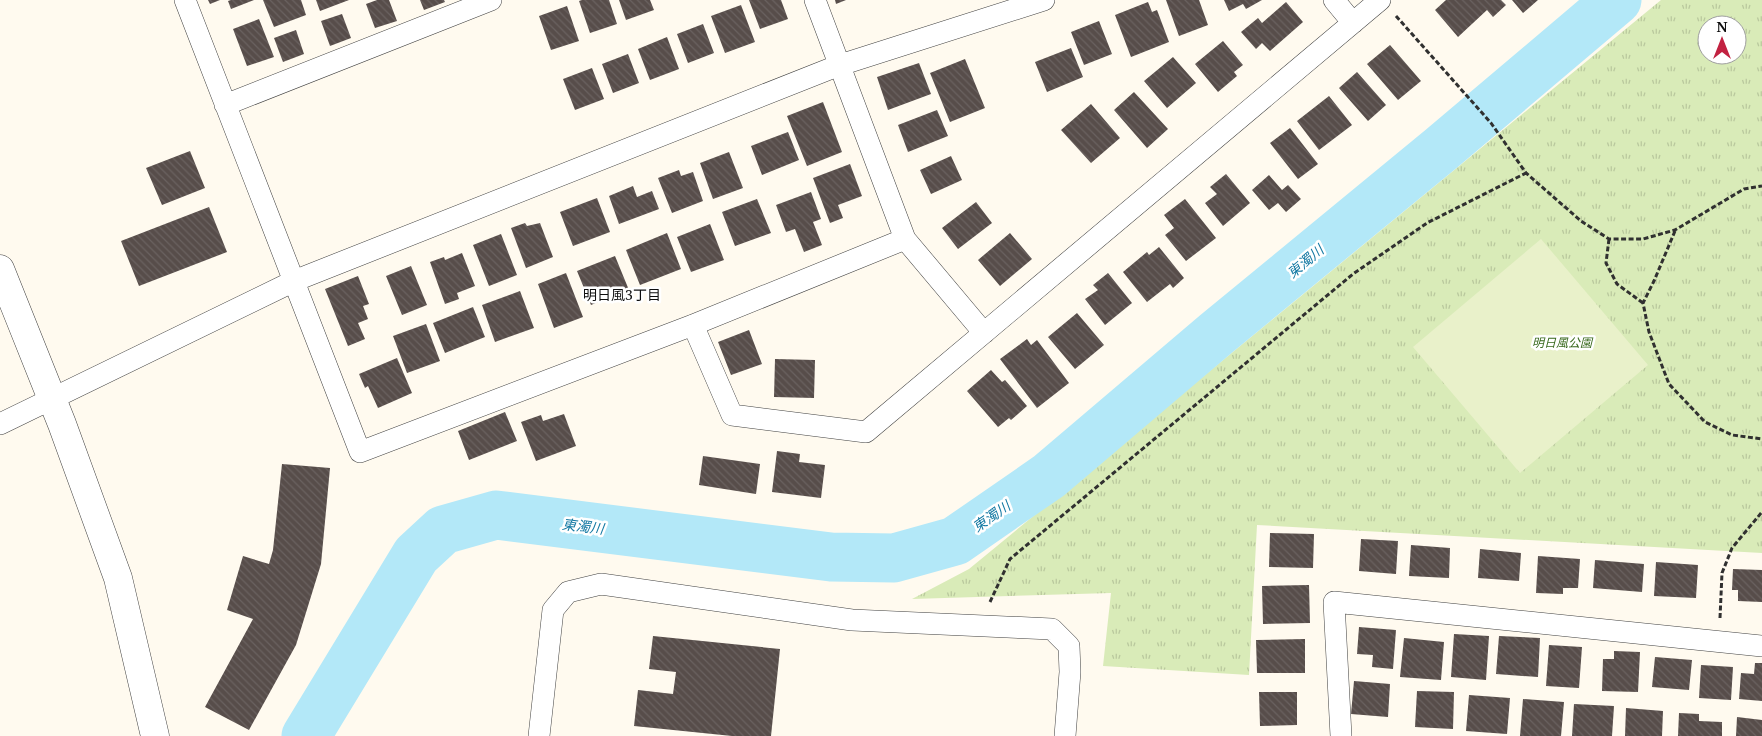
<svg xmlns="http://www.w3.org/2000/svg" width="1762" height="736" font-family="'Noto Serif','Noto Sans JP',serif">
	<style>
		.grass { fill: url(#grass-tufts); fill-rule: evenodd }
		.pitch { fill: #e9f1ca }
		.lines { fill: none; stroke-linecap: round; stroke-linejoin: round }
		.river { stroke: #b3e8f8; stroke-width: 49 }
		.building { fill: url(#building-back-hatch) }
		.minor-casing { stroke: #414141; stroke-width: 22 }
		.tertiary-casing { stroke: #414141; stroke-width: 29 }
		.path { stroke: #303030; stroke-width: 3; stroke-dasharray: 5 2.5; stroke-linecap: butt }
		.minor { stroke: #fff; stroke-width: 21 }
		.tertiary { stroke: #fff; stroke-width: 28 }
		.labels { text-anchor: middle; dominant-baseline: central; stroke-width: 5; stroke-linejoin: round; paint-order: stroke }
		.park-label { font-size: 12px; font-style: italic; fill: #37681c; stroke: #fff }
		.water-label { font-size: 14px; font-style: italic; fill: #1479a3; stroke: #fff }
		.neighbourhood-label { font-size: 14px; fill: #0e0e0e; stroke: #fff }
	</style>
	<defs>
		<pattern id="grass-tufts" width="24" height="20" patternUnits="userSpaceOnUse" patternTransform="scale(1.25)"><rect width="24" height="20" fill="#d9ebb8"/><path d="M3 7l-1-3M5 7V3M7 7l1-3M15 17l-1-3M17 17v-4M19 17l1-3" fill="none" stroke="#b9c89d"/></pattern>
		<pattern id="building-back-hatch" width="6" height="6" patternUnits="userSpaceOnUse" patternTransform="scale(1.25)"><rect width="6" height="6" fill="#574d4a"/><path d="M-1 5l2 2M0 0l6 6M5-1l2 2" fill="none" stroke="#6a6260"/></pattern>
	</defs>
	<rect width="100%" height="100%" fill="#fffaef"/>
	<path class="grass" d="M 1661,0 L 1762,0 L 1762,553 L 1257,525 L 1249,675 L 1103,666 L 1111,593 L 912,599 L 969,569 ZM 1707,25 L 1737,25 L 1737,55 L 1707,55 Z"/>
	<path class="pitch" d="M 1541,239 L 1648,365 L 1520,473 L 1413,347 Z"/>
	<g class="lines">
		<path class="river" d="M 306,736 L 416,555 L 443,530 L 496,515 L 831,557 L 894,558 L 955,541 L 1049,476 L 1216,334 L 1441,149 L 1617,0"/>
	</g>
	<path class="building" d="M 208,0 L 220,0 L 210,4 Z
		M 231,0 L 254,0 L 231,9 L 228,1 Z
		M 263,0 L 301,0 L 306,15 L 274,27 Z
		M 316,0 L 349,0 L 320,11 Z
		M 377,0 L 389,0 L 397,21 L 375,28 L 366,4 Z
		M 420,0 L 444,0 L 445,2 L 424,10 Z
		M 582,0 L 609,0 L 617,24 L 590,33 L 579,1 Z
		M 619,0 L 650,0 L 654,10 L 626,20 Z
		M 749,0 L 781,0 L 788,19 L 760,29 Z
		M 835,0 L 846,0 L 836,4 Z
		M 1166,0 L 1199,0 L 1208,25 L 1179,36 Z
		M 1224,0 L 1262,0 L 1246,9 L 1243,4 L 1229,11 Z
		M 1446,0 L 1501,0 L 1506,5 L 1493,17 L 1487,10 L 1458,37 L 1435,10 Z
		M 1512,0 L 1538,0 L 1523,13 Z
		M 1148,2 L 1152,12 L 1157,10 L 1169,42 L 1131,57 L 1115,15 Z
		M 1286,2 L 1303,22 L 1270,51 L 1262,43 L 1256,49 L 1241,32 L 1258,18 L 1262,23 Z
		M 741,5 L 755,42 L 725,53 L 711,16 Z
		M 567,6 L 579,41 L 551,50 L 539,16 Z
		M 342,14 L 351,38 L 330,46 L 321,21 Z
		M 259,19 L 274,57 L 247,66 L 233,29 Z
		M 1099,21 L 1112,54 L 1084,65 L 1071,32 Z
		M 703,24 L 714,53 L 688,63 L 677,34 Z
		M 296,30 L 304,54 L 283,62 L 274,38 Z
		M 667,37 L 679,69 L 650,80 L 638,49 Z
		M 1223,41 L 1243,65 L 1234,72 L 1237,76 L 1218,92 L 1195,64 Z
		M 1390,45 L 1421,81 L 1398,100 L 1367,64 Z
		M 1071,48 L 1083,77 L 1047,92 L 1035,62 Z
		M 628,54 L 639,83 L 613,93 L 602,64 Z
		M 1173,57 L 1196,83 L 1167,108 L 1144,81 Z
		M 965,59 L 985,108 L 950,122 L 930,73 Z
		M 919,63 L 931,94 L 888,110 L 877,77 Z
		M 592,68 L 604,99 L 575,110 L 563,79 Z
		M 1357,72 L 1386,105 L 1368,121 L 1339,88 Z
		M 1134,92 L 1168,129 L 1147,148 L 1114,110 Z
		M 1329,96 L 1352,125 L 1319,150 L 1297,121 Z
		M 823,102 L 842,152 L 807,166 L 787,116 Z
		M 1091,104 L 1120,138 L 1091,163 L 1061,130 Z
		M 937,110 L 948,136 L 908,152 L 898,125 Z
		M 1290,128 L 1318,164 L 1298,179 L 1270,143 Z
		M 788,132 L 799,160 L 762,175 L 751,146 Z
		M 190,151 L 205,188 L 162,205 L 146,168 Z
		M 729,152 L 743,188 L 713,199 L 700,163 Z
		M 951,156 L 962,180 L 931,194 L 920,170 Z
		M 850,164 L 862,196 L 838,205 L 843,218 L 830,223 L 813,178 Z
		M 679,170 L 681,176 L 693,172 L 703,201 L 672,213 L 658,178 Z
		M 1226,174 L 1250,203 L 1223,226 L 1205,203 L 1217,194 L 1210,187 Z
		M 1269,175 L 1282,190 L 1288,185 L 1301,199 L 1286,212 L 1278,203 L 1269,210 L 1252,190 Z
		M 633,186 L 637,197 L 652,191 L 659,209 L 619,224 L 609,196 Z
		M 811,192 L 821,219 L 813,222 L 822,245 L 804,252 L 795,229 L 786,232 L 776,205 Z
		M 597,198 L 610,232 L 573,246 L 560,212 Z
		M 757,199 L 771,233 L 735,246 L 722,212 Z
		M 1185,199 L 1216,238 L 1186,261 L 1165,235 L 1174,228 L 1164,215 Z
		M 976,202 L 992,223 L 958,249 L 942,228 Z
		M 209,207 L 227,252 L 139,286 L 121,241 Z
		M 525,223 L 527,226 L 540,223 L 553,257 L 526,268 L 511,228 Z
		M 710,224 L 724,260 L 691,272 L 677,237 Z
		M 667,233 L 681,269 L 640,285 L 626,250 Z
		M 1010,233 L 1032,259 L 1000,286 L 978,260 Z
		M 501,234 L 517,275 L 489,286 L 473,245 Z
		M 1159,247 L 1184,278 L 1173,288 L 1170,284 L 1147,302 L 1123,272 L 1147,252 L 1149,255 Z
		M 462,253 L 475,286 L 457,293 L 459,299 L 445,304 L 430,262 L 444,257 L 445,260 Z
		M 615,256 L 631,295 L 613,301 L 612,296 L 591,305 L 577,271 Z
		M 411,266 L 427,305 L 402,315 L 386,276 Z
		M 566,273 L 583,317 L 554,328 L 538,284 Z
		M 1108,273 L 1132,303 L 1105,325 L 1085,299 L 1098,290 L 1093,285 Z
		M 358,276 L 369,304 L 363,306 L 368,319 L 358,323 L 365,339 L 348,346 L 325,289 Z
		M 520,291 L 534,328 L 495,342 L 482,305 Z
		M 473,307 L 485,337 L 445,353 L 433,323 Z
		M 1077,313 L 1104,345 L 1075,369 L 1048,337 Z
		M 426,324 L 440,361 L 407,373 L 393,336 Z
		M 749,330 L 762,364 L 731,375 L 718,342 Z
		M 1027,339 L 1031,345 L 1037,340 L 1069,383 L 1037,408 L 1000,359 Z
		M 397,358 L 412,393 L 378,408 L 368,386 L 365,388 L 359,374 Z
		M 775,359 L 815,360 L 814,398 L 774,397 Z
		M 991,370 L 1002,382 L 1005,380 L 1027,406 L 1011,420 L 1009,418 L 998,427 L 967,391 Z
		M 505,412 L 517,441 L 469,460 L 458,431 Z
		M 564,414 L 576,446 L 536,461 L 521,422 L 541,415 L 543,421 Z
		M 777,451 L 800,454 L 799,462 L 825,465 L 821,498 L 772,492 Z
		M 703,456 L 760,464 L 756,494 L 699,485 Z
		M 282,464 L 330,468 L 321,564 L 296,645 L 249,730 L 205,707 L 253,619 L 227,610 L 243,556 L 269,564 L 273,550 Z
		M 1270,533 L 1314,534 L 1313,568 L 1269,567 Z
		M 1361,539 L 1398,541 L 1396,574 L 1359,571 Z
		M 1411,545 L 1450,548 L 1449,578 L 1409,576 Z
		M 1480,549 L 1521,553 L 1519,581 L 1478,578 Z
		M 1538,556 L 1580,559 L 1578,588 L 1563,588 L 1563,594 L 1536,593 Z
		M 1595,560 L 1644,564 L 1642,592 L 1593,588 Z
		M 1656,562 L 1698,565 L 1696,598 L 1654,596 Z
		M 1733,569 L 1762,570 L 1762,602 L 1738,601 L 1738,590 L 1732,590 Z
		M 1309,585 L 1310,623 L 1263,624 L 1262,586 Z
		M 1359,627 L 1396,630 L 1393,669 L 1372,667 L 1373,655 L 1357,654 Z
		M 1454,634 L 1489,636 L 1486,680 L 1451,677 Z
		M 653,636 L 780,649 L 771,736 L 732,736 L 634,726 L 638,690 L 673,694 L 676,672 L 649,669 Z
		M 1499,636 L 1540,638 L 1538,677 L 1496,674 Z
		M 1404,638 L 1444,642 L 1441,680 L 1400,677 Z
		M 1305,639 L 1305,673 L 1257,673 L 1256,640 Z
		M 1549,645 L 1582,647 L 1579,688 L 1546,686 Z
		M 1614,651 L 1640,652 L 1638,692 L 1602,691 L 1603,659 L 1614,659 Z
		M 1655,657 L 1692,660 L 1689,690 L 1652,687 Z
		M 1755,663 L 1762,663 L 1762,701 L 1739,699 L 1741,673 L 1754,674 Z
		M 1701,665 L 1733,667 L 1731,700 L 1699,698 Z
		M 1354,681 L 1390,684 L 1388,717 L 1351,714 Z
		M 1417,691 L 1454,692 L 1453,729 L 1415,727 Z
		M 1259,692 L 1297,692 L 1297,725 L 1260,726 Z
		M 1469,695 L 1510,698 L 1507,734 L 1466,731 Z
		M 1523,699 L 1564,702 L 1561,736 L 1520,736 Z
		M 1574,704 L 1614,706 L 1612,736 L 1572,736 Z
		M 1626,708 L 1663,711 L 1662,736 L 1625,736 Z
		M 1679,713 L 1699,714 L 1699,721 L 1722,722 L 1722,736 L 1678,736 Z
		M 1737,717 L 1762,720 L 1762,736 L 1736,736 Z"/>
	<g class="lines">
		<g class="minor-casing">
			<path id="minor" d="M 185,0 L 360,452 L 693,325 L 905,239
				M 815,0 L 905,239 L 984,333
				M 1334,0 L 1353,23
				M 225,105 L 491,0
				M 693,325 L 732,415 L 866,432 L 1380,0
				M 0,424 L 294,281 L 837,66 L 1044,0
				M 539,736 L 553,610 L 568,592 L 601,584 L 852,620 L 1052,629 L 1069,646 L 1070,672 L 1065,736
				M 1341,736 L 1334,602 L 1762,646"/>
		</g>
		<g class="tertiary-casing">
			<path id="tertiary" d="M 0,269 L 62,424 L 118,578 L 155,736"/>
		</g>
		<path class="path" d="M 1396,16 L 1491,123 L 1526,173 L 1581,221 L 1609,239 L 1643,239 L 1675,230 L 1744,189 L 1762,186
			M 1675,231 L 1654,281 L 1643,303 L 1649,332 L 1669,384 L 1705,422 L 1732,435 L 1762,439
			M 1609,239 L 1606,263 L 1617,284 L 1643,303
			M 990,602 L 1010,559 L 1353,274 L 1427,223 L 1526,173
			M 1720,618 L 1722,573 L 1732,548 L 1762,512"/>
		<use href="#minor" class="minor"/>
		<use href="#tertiary" class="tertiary"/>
	</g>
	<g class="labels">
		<g class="park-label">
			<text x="1562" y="342">明日風公園</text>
		</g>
		<g class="water-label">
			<text transform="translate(1305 261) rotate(-40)">東濁川</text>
			<text transform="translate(991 516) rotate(-35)">東濁川</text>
			<text transform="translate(583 526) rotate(7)">東濁川</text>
		</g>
		<g class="neighbourhood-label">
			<text x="622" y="294">明日風3丁目</text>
		</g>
	</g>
	<g transform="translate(1722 40)"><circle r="24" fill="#ffffff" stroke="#9f9f9f"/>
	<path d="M0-4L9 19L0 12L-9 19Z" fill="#c22241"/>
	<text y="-8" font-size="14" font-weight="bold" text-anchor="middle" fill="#0e0e0e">N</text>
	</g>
</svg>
